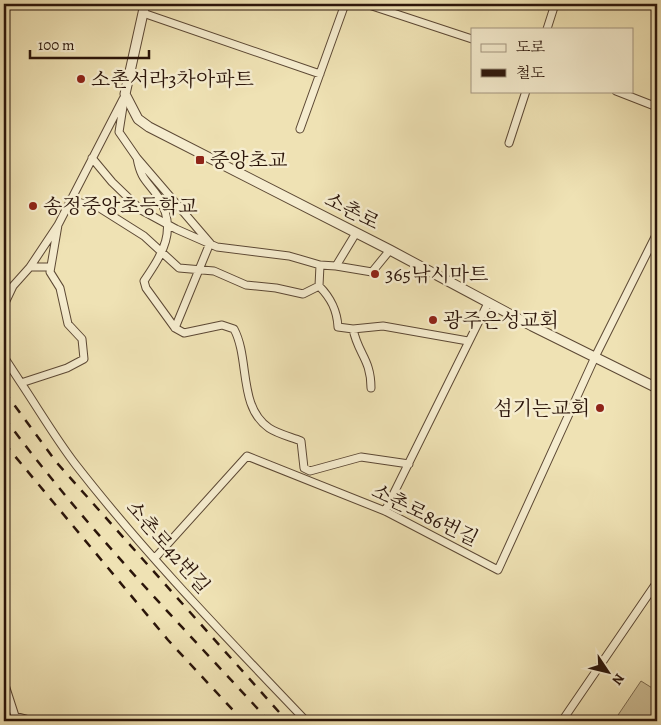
<svg xmlns="http://www.w3.org/2000/svg" width="661" height="725" font-family="Alegreya,'Noto Serif KR',serif">
	<style>
		.green { fill: #cebf97; stroke: #7c6a50 }
		.lines { fill: none; stroke-linecap: round; stroke-linejoin: round }
		.minor-casing { stroke: #5c4834; stroke-width: 9 }
		.tertiary-casing { stroke: #5c4834; stroke-width: 11 }
		.minor { stroke: #f5ecce; stroke-width: 7 }
		.tertiary { stroke: #f5ecce; stroke-width: 9 }
		.rail { stroke: #2b150a; stroke-width: 2.5; stroke-dasharray: 9 9; stroke-linecap: butt }
		.poi-dot { fill: #8f2418; stroke: #f5ecce; stroke-width: 2 }
		.labels { text-anchor: middle; dominant-baseline: central; stroke-width: 5; stroke-linejoin: round; paint-order: stroke }
		.poi-label { font-size: 20px; fill: #2b150a; stroke: #f5ecce; text-anchor: start }
		.street-label { font-size: 20px; fill: #2b150a; stroke: #f5ecce }
	</style>
	<rect width="100%" height="100%" fill="#efe2b4"/>
	<filter id="stains"><feTurbulence type="fractalNoise" baseFrequency=".004" numOctaves="4"/><feColorMatrix values="0 0 0 0 .2 0 0 0 0 .09 0 0 0 0 .02 0 0 0 .5 -.17"/></filter>
	<radialGradient id="worn" r=".72"><stop offset=".6" stop-color="#630" stop-opacity="0"/><stop offset="1" stop-color="#630" stop-opacity=".3"/></radialGradient>
	<path class="green" d="M 641,681 L 657,691 L 657,721 L 614,721 Z"/>
	<g class="lines">
		<g class="minor-casing">
			<path id="minor" d="M 366,4 L 472,39
				M 143,13 L 320,74
				M 547,29 L 555,4
				M 616,91 L 657,107
				M 125,94 L 119,132 L 137,158 L 210,243 L 175,328
				M 300,129 L 345,4
				M 509,143 L 526,91
				M 92,158 L 112,182 L 141,210 L 176,229 L 217,247 L 289,256 L 320,265
				M 137,158 C 141,181 148,181 159,198 C 178,231 162,254 144,281 L 146,288 L 175,328 L 184,333 L 222,325 L 234,329 C 250,359 238,407 269,428 C 278,434 291,437 301,441 L 304,468 L 310,471 L 361,457 L 409,464
				M 69,200 L 98,207 L 144,236 L 179,268 L 214,271 L 246,285 L 276,288 L 303,294 L 319,286 C 331,298 337,310 338,327 L 353,329 L 383,326 L 468,341
				M 336,266 L 372,272 L 390,250
				M 30,267 L 58,225 L 123,99
				M 319,286 L 320,265 L 336,266 L 356,233
				M 4,305 L 13,286 L 30,267 L 50,267
				M 353,329 C 358,354 371,359 371,388
				M 4,357 L 21,383 L 67,368 L 84,359 L 82,339 L 68,324 L 60,288 L 50,272 L 58,225
				M 21,383 C 39,410 56,439 76,465 C 146,555 227,638 306,721
				M 385,511 L 488,303
				M 155,558 L 247,456 L 385,511 L 498,570 L 595,357 L 657,233
				M 4,682 L 15,716 L 33,721
				M 562,721 L 657,582"/>
		</g>
		<g class="tertiary-casing">
			<path id="tertiary" d="M 145,4 L 125,94 L 138,119 L 149,127 L 390,250 L 532,326 L 657,388"/>
		</g>
		<use href="#minor" class="minor"/>
		<use href="#tertiary" class="tertiary"/>
		<path class="rail" d="M 4,391 L 57,463 L 287,721
			M 4,417 C 83,525 178,622 269,721
			M 4,443 L 168,640 L 243,721"/>
	</g>
	<g class="poi-dot">
		<circle cx="81" cy="79" r="5"/>
		<rect x="195" y="155" width="10" height="10" rx="2.5"/>
		<circle cx="33" cy="206" r="5"/>
		<circle cx="375" cy="274" r="5"/>
		<circle cx="433" cy="320" r="5"/>
		<circle cx="600" cy="408" r="5"/>
	</g>
	<g class="labels">
		<g class="poi-label">
			<text x="91" y="79">소촌서라3차아파트</text>
			<text x="210" y="160">중앙초교</text>
			<text x="43" y="206">송정중앙초등학교</text>
			<text x="385" y="274">365낚시마트</text>
			<text x="443" y="320">광주은성교회</text>
			<text x="590" y="408" text-anchor="end">섬기는교회</text>
		</g>
		<g class="street-label">
			<text transform="translate(352 211) rotate(27)">소촌로</text>
			<text transform="translate(425 515) rotate(26)">소촌로86번길</text>
			<text transform="translate(168 547) rotate(49)">소촌로42번길</text>
		</g>
	</g>
	<rect width="661" height="725" fill="none" stroke="#efe2b4" stroke-width="20"/>
	<rect x="5" y="5" width="651" height="715" fill="none" stroke="#2b150a" stroke-width="2.5"/>
	<rect x="10" y="10" width="641" height="705" fill="none" stroke="#2b150a"/>
	<rect x="471" y="28" width="162" height="65" fill="#f5ecce" stroke="#a49680"/>
	<rect x="481" y="44" width="25" height="8" fill="#f5ecce" stroke="#a49680"/>
	<text x="516" y="52" font-size="15" fill="#2b150a">도로</text>
	<rect x="481" y="69" width="25" height="8" fill="#2b150a" stroke="#a49680"/>
	<text x="516" y="78" font-size="15" fill="#2b150a">철도</text>
	<g transform="translate(608 672) rotate(125)" stroke="#f5ecce" stroke-width="4" paint-order="stroke">
	<path d="M0-4L9 19L0 12L-9 19Z" fill="#2b150a"/>
	<text y="-8" font-size="14" font-weight="bold" text-anchor="middle" fill="#2b150a">N</text>
	</g>
	<path d="M30 50v8h119v-8" fill="none" stroke="#2b150a" stroke-width="2.5"/>
	<text x="38" y="50" font-size="15" fill="#2b150a" stroke="#f5ecce" stroke-width="4" paint-order="stroke">100 m</text>
	<rect width="100%" height="100%" filter="url(#stains)"/>
	<rect width="100%" height="100%" fill="url(#worn)"/>
</svg>
